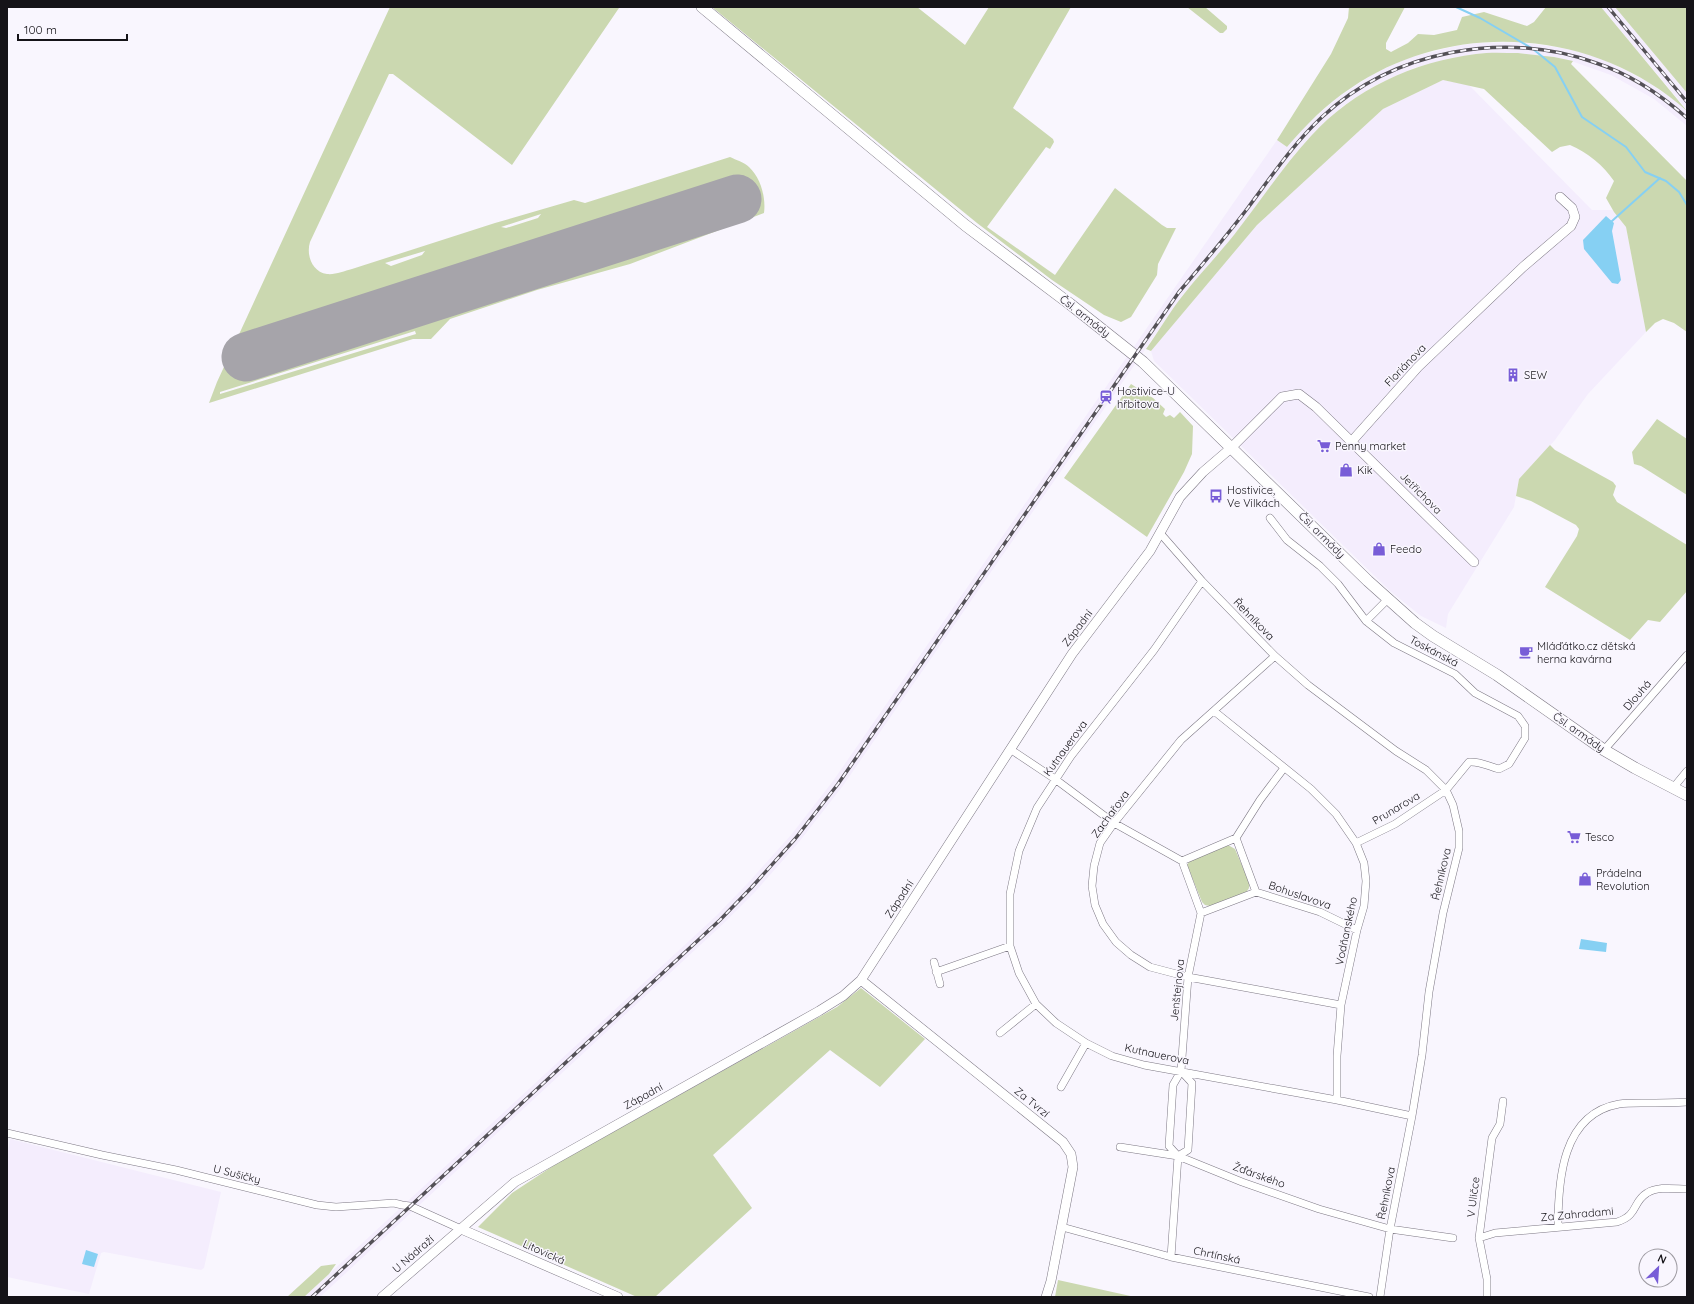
<svg xmlns="http://www.w3.org/2000/svg" width="1694" height="1304" font-family="Quicksand,sans-serif">
	<style>
		.built { fill: #f4edfd }
		.green { fill: #cbd8b0; fill-rule: evenodd }
		.water { fill: #86d0f3 }
		.lines { fill: none; stroke-linecap: round; stroke-linejoin: round }
		.stream { stroke: #86d0f3; stroke-width: 2 }
		.runway { stroke: #a6a4aa; stroke-width: 49 }
		.minor-casing { stroke: #7d7884; stroke-width: 8 }
		.tertiary-casing { stroke: #7d7884; stroke-width: 10 }
		.secondary-casing { stroke: #7d7884; stroke-width: 12 }
		.minor { stroke: #fff; stroke-width: 7 }
		.tertiary { stroke: #fff; stroke-width: 9 }
		.secondary { stroke: #fff; stroke-width: 11 }
		.rail-casing { stroke: #545157; stroke-width: 3.5 }
		.rail { stroke: #f9f6fe; stroke-width: 2; stroke-dasharray: 6; stroke-linecap: butt }
		.labels { text-anchor: middle; dominant-baseline: central; stroke-width: 3; stroke-linejoin: round; paint-order: stroke }
		.street-label { font-size: 11px; fill: #151318; stroke: #f9f6fe }
		.poi-label { font-size: 11px; fill: #151318; stroke: #f9f6fe; text-anchor: start }
	</style>
	<rect width="100%" height="100%" fill="#f9f6fe"/>
	<path class="built" d="M 1601,7 L 1615,7 L 1687,93 L 1687,110 Z
		M 1519,42 L 1556,47 L 1577,51 L 1598,57 L 1615,65 L 1645,80 L 1676,101 L 1687,111 L 1687,126 L 1654,99 L 1611,75 L 1574,62 L 1554,57 L 1518,53 L 1477,54 L 1437,62 L 1414,68 L 1376,85 L 1343,106 L 1312,135 L 1295,154 L 1232,238 L 1183,295 L 842,787 L 799,842 L 755,892 L 723,924 L 320,1297 L 304,1297 L 716,916 L 747,884 L 791,835 L 833,781 L 1277,140 L 1287,147 L 1304,127 L 1337,98 L 1370,76 L 1390,66 L 1411,57 L 1456,46 L 1476,43 Z
		M 1443,80 L 1469,85 L 1592,210 L 1613,210 L 1626,227 L 1646,332 L 1588,394 L 1555,440 L 1519,479 L 1514,507 L 1448,614 L 1446,628 L 1421,616 L 1390,591 L 1154,361 L 1151,351 L 1257,225 L 1383,109 Z
		M 10,1139 L 221,1192 L 204,1268 L 201,1270 L 104,1252 L 101,1253 L 89,1294 L 7,1277 L 7,1157 Z"/>
	<path class="green" d="M 390,7 L 623,7 L 619,8 L 512,165 L 393,74 L 389,74 L 310,242 C 306,255 312,272 327,274 C 335,275 344,271 352,269 L 495,223 L 574,200 L 585,203 L 730,157 C 736,160 744,162 749,167 C 761,178 766,198 764,213 L 630,264 L 537,290 L 450,319 L 431,339 L 413,339 L 209,403 L 217,382 ZM 541,214 L 538,218 L 506,228 L 501,227 ZM 425,251 L 422,255 L 391,266 L 385,263 ZM 415,331 L 416,334 L 220,394 L 220,392 Z
		M 712,7 L 917,7 L 965,45 L 989,7 L 1071,7 L 1013,108 L 1053,139 L 1054,142 L 1050,149 L 1046,147 L 987,227 L 1055,275 L 1115,188 L 1162,225 L 1167,228 L 1176,228 L 1158,264 L 1157,275 L 1131,317 L 1121,322 L 1104,315 L 1052,280 L 977,223 Z
		M 1187,7 L 1205,7 L 1227,26 L 1227,29 L 1223,33 L 1220,33 Z
		M 1349,7 L 1405,7 L 1386,43 L 1386,49 L 1391,52 L 1408,43 L 1418,34 L 1434,35 L 1457,30 L 1462,17 L 1484,12 L 1527,26 L 1534,22 L 1546,7 L 1601,7 L 1687,111 C 1595,29 1454,18 1351,88 C 1326,104 1306,125 1287,147 L 1277,140 L 1331,54 L 1348,18 Z
		M 1615,7 L 1687,7 L 1687,93 Z
		M 1518,53 L 1554,57 L 1573,61 L 1571,64 L 1687,181 L 1687,332 L 1674,323 L 1663,319 L 1655,323 L 1646,332 L 1626,227 L 1614,212 L 1606,198 L 1614,181 C 1604,166 1587,152 1570,145 L 1560,147 L 1552,152 L 1484,89 L 1443,80 L 1383,109 L 1257,225 L 1151,351 L 1146,349 C 1159,331 1170,311 1184,294 C 1202,271 1223,250 1240,227 C 1264,196 1285,164 1311,136 C 1354,89 1413,62 1476,54 C 1490,52 1504,53 1518,53 Z
		M 1131,384 L 1153,398 L 1165,409 L 1163,414 L 1166,417 L 1170,415 L 1174,418 L 1180,412 L 1193,426 L 1192,454 L 1184,472 L 1147,537 L 1064,478 Z
		M 1657,419 L 1687,439 L 1687,495 L 1641,466 L 1634,464 L 1632,452 Z
		M 1550,445 L 1555,450 L 1613,482 L 1616,486 L 1613,495 L 1617,502 L 1687,545 L 1687,591 L 1660,622 L 1648,620 L 1630,640 L 1545,587 L 1577,536 L 1579,529 L 1576,525 L 1531,501 L 1516,496 L 1519,479 Z
		M 1228,845 L 1235,849 L 1249,882 L 1249,888 L 1246,893 L 1210,906 L 1205,905 L 1202,902 L 1187,865 L 1190,860 Z
		M 861,988 L 925,1039 L 880,1087 L 830,1050 L 713,1155 L 752,1208 L 655,1297 L 637,1297 L 478,1227 L 512,1193 L 556,1164 L 837,1007 Z
		M 336,1264 L 329,1274 L 304,1297 L 287,1297 L 321,1266 Z
		M 1058,1280 L 1135,1297 L 1055,1297 Z"/>
	<path class="water" d="M 1606,216 L 1614,223 L 1612,231 L 1621,280 L 1618,284 L 1612,283 L 1584,249 L 1583,240 Z
		M 1581,939 L 1607,943 L 1606,952 L 1579,949 Z
		M 86,1250 L 98,1254 L 94,1267 L 82,1264 Z"/>
	<g class="lines">
		<path class="stream" d="M 1456,7 L 1480,18 L 1533,49 L 1555,67 L 1582,117 L 1626,147 L 1645,172 L 1666,181 L 1679,192 L 1687,205
			M 1612,221 L 1660,178"/>
		<path class="runway" d="M 246,357 L 737,199"/>
		<g class="minor-casing">
			<path id="minor" d="M 1270,518 L 1287,540 L 1320,566 L 1338,584 L 1366,621 L 1394,643 L 1455,674 L 1475,693 L 1518,716 L 1525,726 L 1525,738 L 1509,764 L 1499,769 C 1488,766 1480,761 1469,762 L 1446,790 L 1395,824 L 1356,843
				M 1160,533 L 1202,581 L 1275,656 L 1308,685 L 1396,751 L 1426,770 L 1446,790 L 1453,805 L 1459,831 L 1459,848 L 1443,913 L 1429,992 L 1422,1055 L 1412,1116 L 1390,1229 L 1380,1297
				M 1202,581 L 1154,650 L 1071,756 L 1037,808 L 1019,851 L 1010,894 L 1010,946 L 1019,973 L 1036,1004 L 1056,1023 L 1086,1043 L 1112,1056 L 1144,1065 L 1337,1100 L 1412,1116
				M 1366,621 L 1388,599
				M 1275,656 L 1181,740 L 1114,823 L 1100,843 L 1094,866 L 1092,886 L 1095,905 L 1103,924 L 1116,942 L 1131,955 L 1150,967 L 1188,977 L 1341,1005
				M 1214,711 L 1311,789 L 1336,814 L 1356,843 L 1364,863 L 1366,881 L 1364,906 L 1357,930 L 1341,1005 L 1337,1056 L 1337,1100
				M 1010,749 L 1055,779 L 1114,823 L 1182,861
				M 1604,750 L 1687,655
				M 1673,788 L 1687,771
				M 1236,838 L 1256,892 L 1201,913 L 1182,861 Z
				M 1236,838 L 1260,800 L 1284,768
				M 1256,892 L 1320,912 L 1357,930
				M 934,962 L 940,984
				M 936,972 L 1010,946
				M 1000,1033 L 1036,1004
				M 1061,1087 L 1086,1043
				M 7,1133 L 102,1155 L 176,1170 L 317,1205 L 336,1207 L 394,1203 L 402,1205 L 410,1206 L 461,1229
				M 1120,1147 L 1178,1156 L 1242,1182 L 1319,1209 L 1390,1229 L 1453,1238
				M 1178,1156 L 1188,1150 L 1192,1083 L 1181,1071
				M 1062,1227 L 1171,1257 L 1369,1297
				M 1558,1227 C 1558,1180 1562,1114 1619,1104 C 1626,1103 1634,1103 1641,1103 C 1656,1103 1672,1103 1687,1102
				M 1479,1238 L 1495,1233 L 1617,1222 C 1639,1215 1632,1202 1647,1193 C 1658,1186 1675,1189 1687,1189
				M 1171,1257 L 1178,1156 L 1169,1146 L 1173,1085 L 1181,1071 L 1188,977 L 1201,913
				M 1487,1297 L 1487,1279 L 1479,1238 L 1492,1138 L 1500,1124 L 1503,1101"/>
		</g>
		<g class="tertiary-casing">
			<path id="tertiary" d="M 1352,441 L 1418,367 L 1523,267 L 1571,226 L 1575,217 L 1572,208 L 1560,197
				M 861,980 L 1063,1142 L 1071,1154 L 1073,1167 L 1051,1281 L 1046,1297
				M 461,1229 L 618,1297
				M 382,1297 L 515,1182 L 819,1011 L 843,996 L 861,980 L 1072,654 L 1150,551 L 1180,497 L 1203,472 L 1231,448 L 1282,397 L 1299,394 L 1316,407 L 1474,562"/>
		</g>
		<g class="secondary-casing">
			<path id="secondary" d="M 702,7 L 965,225 L 1070,304 L 1143,362 L 1368,581 L 1415,623 L 1433,636 L 1497,675 L 1604,750 L 1635,768 L 1687,795"/>
		</g>
		<use href="#minor" class="minor"/>
		<use href="#tertiary" class="tertiary"/>
		<use href="#secondary" class="secondary"/>
		<g class="rail-casing">
			<path id="rail" d="M 1608,7 L 1687,102
				M 312,1297 L 720,920 L 751,888 L 795,839 L 838,784 L 1179,292 C 1202,265 1225,238 1247,209 C 1271,177 1293,144 1322,117 C 1394,50 1504,30 1596,63 C 1630,74 1661,95 1687,118"/>
		</g>
		<use href="#rail" class="rail"/>
	</g>
	<defs>
		<g id="building-bare" transform="scale(1.08)"><path d="M-4-6H4V6H1V3H-1V6H-4ZM-2.5-4.3h1.7v1.8h-1.7ZM.8-4.3h1.7v1.8H.8ZM-2.5-1h1.7V.8h-1.7ZM.8-1h1.7V.8H.8Z" fill="#785dd7" stroke="#f9f6fe" stroke-width="2.5" paint-order="stroke"/></g>
		<g id="station-bare" transform="scale(1.08)"><path d="M-3-6H3Q5-6 5-4V2Q5 4 3 4L4.5 6H3L1.5 4h-3L-3 6H-4.5L-3 4Q-5 4-5 2V-4Q-5-6-3-6ZM-3.5-4v3h7v-3ZM-3.5 1v1.5H-2V1ZM2 1v1.5H3.5V1Z" fill="#785dd7" stroke="#f9f6fe" stroke-width="2.5" paint-order="stroke"/></g>
		<g id="supermarket-bare" transform="scale(1.08)"><path d="M-6-5.5h2.5l.6 2H6L4.5 2H-2.5L-4.4-4H-6ZM-1.5 3.2a1.3 1.3 0 1 0 .1 0ZM3 3.2a1.3 1.3 0 1 0 .1 0Z" fill="#785dd7" stroke="#f9f6fe" stroke-width="2.5" paint-order="stroke"/></g>
		<g id="shop-bare" transform="scale(1.08)"><path d="M-5-2.5h2.3a2.7 3.5 0 0 1 5.4 0H5L5.5 6h-11ZM-1.5-2.5h3a1.5 2.3 0 0 0-3 0Z" fill="#785dd7" stroke="#f9f6fe" stroke-width="2.5" paint-order="stroke"/></g>
		<g id="bus-bare" transform="scale(1.08)"><path d="M-5-6H5V4H4V6H2V4H-2V6H-4V4H-5ZM-3.5-4V0h7V-4ZM-3.5 1.2v1.5H-2V1.2ZM2 1.2v1.5H3.5V1.2Z" fill="#785dd7" stroke="#f9f6fe" stroke-width="2.5" paint-order="stroke"/></g>
		<g id="cafe-bare" transform="scale(1.08)"><path d="M-5.5-4.5H6V0H3Q3 3.5 0 3.5H-2.5Q-5.5 3.5-5.5 0ZM3-3.2v2h1.7v-2ZM-6 4.5H4V6H-6Z" fill="#785dd7" stroke="#f9f6fe" stroke-width="2.5" paint-order="stroke"/></g>
	</defs>
	<g fill-rule="evenodd">
		<use href="#building-bare" x="1513" y="375"/>
		<use href="#station-bare" x="1106" y="397"/>
		<use href="#supermarket-bare" x="1324" y="446"/>
		<use href="#shop-bare" x="1346" y="470"/>
		<use href="#bus-bare" x="1216" y="496"/>
		<use href="#shop-bare" x="1379" y="549"/>
		<use href="#cafe-bare" x="1526" y="652"/>
		<use href="#supermarket-bare" x="1574" y="837"/>
		<use href="#shop-bare" x="1585" y="879"/>
	</g>
	<g class="labels">
		<g class="street-label">
			<text transform="translate(1085 316) rotate(38)">Čsl. armády</text>
			<text transform="translate(1405 365) rotate(-46)">Floriánova</text>
			<text transform="translate(1421 493) rotate(45)">Jetřichova</text>
			<text transform="translate(1322 535) rotate(45)">Čsl. armády</text>
			<text transform="translate(1254 619) rotate(46)">Řehníkova</text>
			<text transform="translate(1077 628) rotate(-53)">Západní</text>
			<text transform="translate(1434 651) rotate(28)">Toskánská</text>
			<text transform="translate(1637 695) rotate(-49)">Dlouhá</text>
			<text transform="translate(1579 732) rotate(35)">Čsl. armády</text>
			<text transform="translate(1065 748) rotate(-54)">Kutnauerova</text>
			<text transform="translate(1396 808) rotate(-31)">Prunarova</text>
			<text transform="translate(1110 814) rotate(-54)">Zachařova</text>
			<text transform="translate(1441 874) rotate(-77)">Řehníkova</text>
			<text transform="translate(1300 895) rotate(19)">Bohuslavova</text>
			<text transform="translate(899 899) rotate(-57)">Západní</text>
			<text transform="translate(1346 931) rotate(-78)">Vodňanského</text>
			<text transform="translate(1177 990) rotate(-84)">Jenštejnova</text>
			<text transform="translate(1157 1054) rotate(12)">Kutnauerova</text>
			<text transform="translate(643 1096) rotate(-29)">Západní</text>
			<text transform="translate(1032 1102) rotate(39)">Za Tvrzí</text>
			<text transform="translate(237 1174) rotate(14)">U Sušičky</text>
			<text transform="translate(1259 1175) rotate(20)">Žďárského</text>
			<text transform="translate(1386 1193) rotate(-79)">Řehníkova</text>
			<text transform="translate(1473 1197) rotate(-83)">V Uličce</text>
			<text transform="translate(1577 1214) rotate(-5)">Za Zahradami</text>
			<text transform="translate(544 1252) rotate(24)">Litovická</text>
			<text transform="translate(413 1254) rotate(-41)">U Nádraží</text>
			<text transform="translate(1217 1255) rotate(12)">Chrtínská</text>
		</g>
		<g class="poi-label">
			<text x="1524" y="375">SEW</text>
			<text x="1117" y="391">Hostivice-U<tspan x="1117" dy="13">hřbitova</tspan></text>
			<text x="1335" y="446">Penny market</text>
			<text x="1357" y="470">Kik</text>
			<text x="1227" y="490">Hostivice,<tspan x="1227" dy="13">Ve Vilkách</tspan></text>
			<text x="1390" y="549">Feedo</text>
			<text x="1537" y="646">Mláďátko.cz dětská<tspan x="1537" dy="13">herna kavárna</tspan></text>
			<text x="1585" y="837">Tesco</text>
			<text x="1596" y="873">Prádelna<tspan x="1596" dy="13">Revolution</tspan></text>
		</g>
	</g>
	<rect width="1694" height="1304" fill="none" stroke="#151318" stroke-width="16"/>
	<g transform="translate(1658 1268) rotate(25)"><circle r="19" fill="#f9f6fe" stroke="#9e9ba2"/>
	<path d="M0-3L7 15L0 10L-7 15Z" fill="#785dd7"/>
	<text y="-6" font-size="11" font-weight="bold" text-anchor="middle" fill="#151318">N</text>
	</g>
	<path d="M18 34v6h109v-6" fill="none" stroke="#151318" stroke-width="2"/>
	<text x="24" y="34" font-size="12" fill="#151318" stroke="#f9f6fe" stroke-width="3" paint-order="stroke">100 m</text>
</svg>
